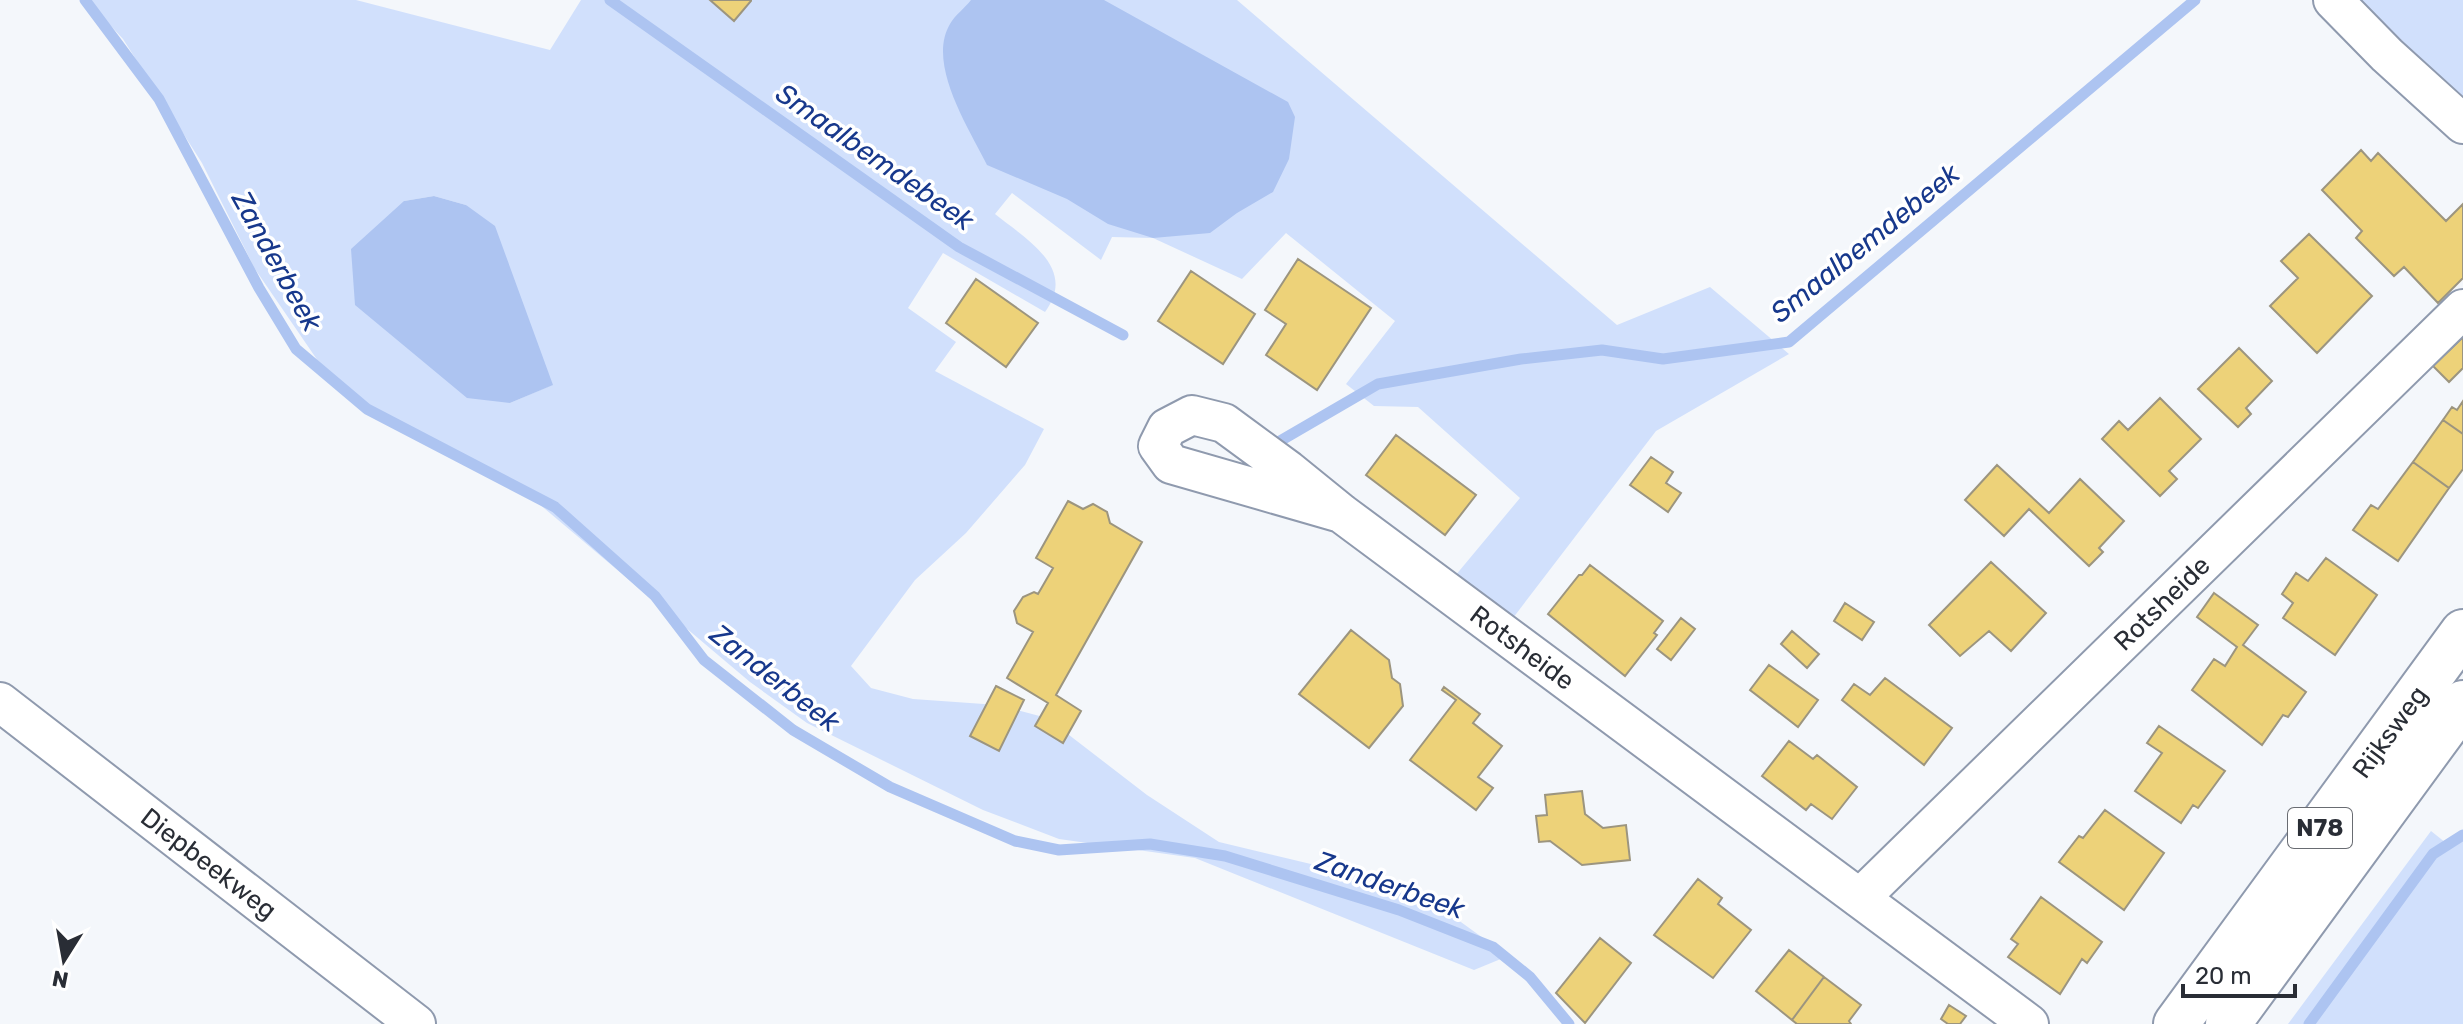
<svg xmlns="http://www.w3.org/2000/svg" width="2463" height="1024" font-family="Rubik,sans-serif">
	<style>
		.green { fill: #d1e0fc; fill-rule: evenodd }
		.water { fill: #adc4f1 }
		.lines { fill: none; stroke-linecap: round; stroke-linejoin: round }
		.stream { stroke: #adc4f1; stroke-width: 11 }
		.building { fill: #edd279; stroke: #9c957f; stroke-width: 2 }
		.minor-casing { stroke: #8f9aae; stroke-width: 42 }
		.major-casing { stroke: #8f9aae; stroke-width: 48 }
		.minor { stroke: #fff; stroke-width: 38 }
		.major { stroke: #fff; stroke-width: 44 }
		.labels { text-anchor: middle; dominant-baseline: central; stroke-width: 7; stroke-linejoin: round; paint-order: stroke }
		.shield { fill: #fff; stroke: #696c72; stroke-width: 2 }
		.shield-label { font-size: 24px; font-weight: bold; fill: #292d35 }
		.street-label { font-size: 26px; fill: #292d35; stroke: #fff }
		.water-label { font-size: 28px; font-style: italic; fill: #17388c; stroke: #fff }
	</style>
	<rect width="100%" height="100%" fill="#f4f7fb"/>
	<path class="green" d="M 87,0 L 356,0 L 550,50 L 581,0 L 1237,0 L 1617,325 L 1710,287 L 1789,354 L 1656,431 L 1513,618 L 1455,576 L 1520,498 L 1418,407 L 1374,406 L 1346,384 L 1395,321 L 1286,233 L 1242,279 L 1153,238 L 1112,237 L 1101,260 L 1012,193 L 995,214 C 1026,239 1078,268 1045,312 L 943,253 L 908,308 L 956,342 L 935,371 L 1044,429 L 1025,465 L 966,533 L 915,580 L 851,666 L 871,688 L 913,699 L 998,705 L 1047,718 L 1147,795 L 1219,842 L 1361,876 L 1447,912 L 1508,956 L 1474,970 L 1195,858 L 1059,839 L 983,810 L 807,723 L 750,682 L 538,503 L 357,399 L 318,361 L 255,269 L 202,163 L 123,39 ZM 434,196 L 466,205 L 552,385 L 510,403 L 404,201 Z
		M 2355,0 L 2463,0 L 2463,114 Z
		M 2431,831 L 2451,847 L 2463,840 L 2463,1024 L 2288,1024 Z"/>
	<path class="water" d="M 971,0 L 1104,0 L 1288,102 L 1295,117 L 1289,159 L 1273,192 L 1237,213 L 1210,233 L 1153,238 L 1108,224 L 1067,199 L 987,165 C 970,130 926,64 950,24 C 955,15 965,8 971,0 Z
		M 434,196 L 466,205 L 495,226 L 553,385 L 510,403 L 467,398 L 355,305 L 351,249 L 404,201 Z"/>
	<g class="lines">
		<path class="stream" d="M 85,0 L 159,99 L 259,288 L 296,349 L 367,409 L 555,507 L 655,596 L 704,660 L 793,730 L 890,787 L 1015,841 L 1059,850 L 1150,844 L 1225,856 L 1399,910 L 1493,947 L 1530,977 L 1569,1024
			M 610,0 L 959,247 L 1123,335
			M 1280,441 L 1378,384 L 1521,359 L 1602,350 L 1663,359 L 1789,342 L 2195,0
			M 2309,1024 L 2433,854 L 2463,835"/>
	</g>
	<path class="building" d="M 710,0 L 751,0 L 751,1 L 734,21 Z
		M 2361,150 L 2371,161 L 2378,153 L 2446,221 L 2463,204 L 2463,278 L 2438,303 L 2404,267 L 2394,276 L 2356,238 L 2362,231 L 2322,190 Z
		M 2309,234 L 2372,296 L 2317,353 L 2270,306 L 2298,278 L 2281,261 Z
		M 1298,259 L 1371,308 L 1317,390 L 1266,355 L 1286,324 L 1265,310 Z
		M 1191,271 L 1255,314 L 1223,364 L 1158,321 Z
		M 976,279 L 1038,323 L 1006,367 L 946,323 Z
		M 2463,337 L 2463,368 L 2449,382 L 2433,366 Z
		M 2239,348 L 2272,381 L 2246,408 L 2251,414 L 2238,427 L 2198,389 Z
		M 2160,398 L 2201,439 L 2169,471 L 2177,479 L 2160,496 L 2102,439 L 2119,421 L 2128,430 Z
		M 2463,401 L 2463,434 L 2443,420 L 2452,407 L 2457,410 Z
		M 2443,420 L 2463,434 L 2463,469 L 2449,488 L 2413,462 Z
		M 1396,435 L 1476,495 L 1445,535 L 1366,475 Z
		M 1651,457 L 1673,472 L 1666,483 L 1681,493 L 1668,512 L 1630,485 Z
		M 2413,462 L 2449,488 L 2398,561 L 2353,530 L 2371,505 L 2378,509 Z
		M 1997,465 L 2049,513 L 2080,479 L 2124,521 L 2099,548 L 2103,552 L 2089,566 L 2029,509 L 2004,536 L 1965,500 Z
		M 1068,501 L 1083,509 L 1093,504 L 1107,512 L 1110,523 L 1142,542 L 1056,695 L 1081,711 L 1063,743 L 1035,726 L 1048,703 L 1007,678 L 1033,632 L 1017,623 L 1014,611 L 1023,597 L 1034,592 L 1038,594 L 1053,568 L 1036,558 Z
		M 2326,558 L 2377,595 L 2335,655 L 2283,618 L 2293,603 L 2282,594 L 2296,573 L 2308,581 Z
		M 1991,562 L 2046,613 L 2011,651 L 1989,631 L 1960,656 L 1929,625 Z
		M 1590,565 L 1663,621 L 1654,633 L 1657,635 L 1625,676 L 1548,614 L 1579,575 L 1582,575 Z
		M 2214,593 L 2258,625 L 2243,645 L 2306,692 L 2288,717 L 2283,715 L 2262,745 L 2192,690 L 2214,659 L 2225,666 L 2237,647 L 2197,617 Z
		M 1845,603 L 1874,622 L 1862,640 L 1834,621 Z
		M 1681,618 L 1695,629 L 1671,660 L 1657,649 Z
		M 1351,630 L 1389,660 L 1392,678 L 1400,684 L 1403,706 L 1369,748 L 1299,694 Z
		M 1792,631 L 1819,654 L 1807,668 L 1781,644 Z
		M 1769,665 L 1818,700 L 1798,727 L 1750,690 Z
		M 1885,678 L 1952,728 L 1924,765 L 1842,700 L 1854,684 L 1870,695 Z
		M 996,686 L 1024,700 L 999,751 L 970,736 Z
		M 1444,687 L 1480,714 L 1473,723 L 1502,746 L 1478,777 L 1493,788 L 1476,810 L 1410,760 L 1456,700 L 1442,690 Z
		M 2159,726 L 2225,771 L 2198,808 L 2193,805 L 2181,823 L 2135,791 L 2162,753 L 2147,743 Z
		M 1789,741 L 1813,759 L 1817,755 L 1857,787 L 1832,819 L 1811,804 L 1806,810 L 1762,776 Z
		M 1582,791 L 1585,814 L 1603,828 L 1626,825 L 1630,860 L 1582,865 L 1550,841 L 1539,842 L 1536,816 L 1547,815 L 1545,795 Z
		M 2105,810 L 2164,853 L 2124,910 L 2059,862 L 2079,836 L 2083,838 Z
		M 1698,879 L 1722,898 L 1718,904 L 1751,930 L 1713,978 L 1654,935 Z
		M 2041,897 L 2102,942 L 2087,963 L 2082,959 L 2060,994 L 2008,957 L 2018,944 L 2011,939 Z
		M 1600,938 L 1631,963 L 1585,1023 L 1556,993 Z
		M 1789,950 L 1824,977 L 1792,1020 L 1756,991 Z
		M 1824,977 L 1861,1005 L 1849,1021 L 1851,1024 L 1797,1024 L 1792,1020 Z
		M 1949,1005 L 1966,1016 L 1960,1024 L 1948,1024 L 1941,1019 Z"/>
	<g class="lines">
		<g class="minor-casing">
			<g id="minor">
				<path d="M 2333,0 L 2387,55 L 2463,124"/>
				<path id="s1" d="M 1341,513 L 1171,464 L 1158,446 L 1167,428 L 1192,415 L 1224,423 L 1288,470 L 1341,513 L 2029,1024"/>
				<path id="s2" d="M 0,702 L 416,1024"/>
				<path id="s3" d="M 1860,898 L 2463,309"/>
			</g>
		</g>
		<g class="major-casing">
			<g id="major">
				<path id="s4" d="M 2176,1024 L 2463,632"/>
				<path d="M 2228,1024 L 2463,703"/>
			</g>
		</g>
		<use href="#minor" class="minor"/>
		<use href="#major" class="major"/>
	</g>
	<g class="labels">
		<rect class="shield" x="2288" y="808" width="64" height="40" rx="6"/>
		<g class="shield-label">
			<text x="2320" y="828">N78</text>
		</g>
		<g class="street-label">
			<text stroke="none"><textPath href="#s3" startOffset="422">Rotsheide</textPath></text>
			<text stroke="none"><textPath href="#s1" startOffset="654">Rotsheide</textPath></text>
			<text stroke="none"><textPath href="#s4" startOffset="362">Rijksweg</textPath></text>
			<text stroke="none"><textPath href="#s2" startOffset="264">Diepbeekweg</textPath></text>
		</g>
		<g class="water-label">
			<text transform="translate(875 157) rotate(35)">Smaalbemdebeek</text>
			<text transform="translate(1865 243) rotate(-39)">Smaalbemdebeek</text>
			<text transform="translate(277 261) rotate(61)">Zanderbeek</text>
			<text transform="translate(775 678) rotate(38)">Zanderbeek</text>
			<text transform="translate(1390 885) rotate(19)">Zanderbeek</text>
		</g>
	</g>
	<g transform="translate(64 960) rotate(191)" stroke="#ffffff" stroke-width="6" paint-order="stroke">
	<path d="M0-6L14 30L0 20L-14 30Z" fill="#292d35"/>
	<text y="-12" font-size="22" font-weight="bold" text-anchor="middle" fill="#292d35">N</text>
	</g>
	<path d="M2183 984v12h112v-12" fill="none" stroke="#292d35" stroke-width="4"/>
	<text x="2195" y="984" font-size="24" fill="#292d35" stroke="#ffffff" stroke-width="6" paint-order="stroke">20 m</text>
</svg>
